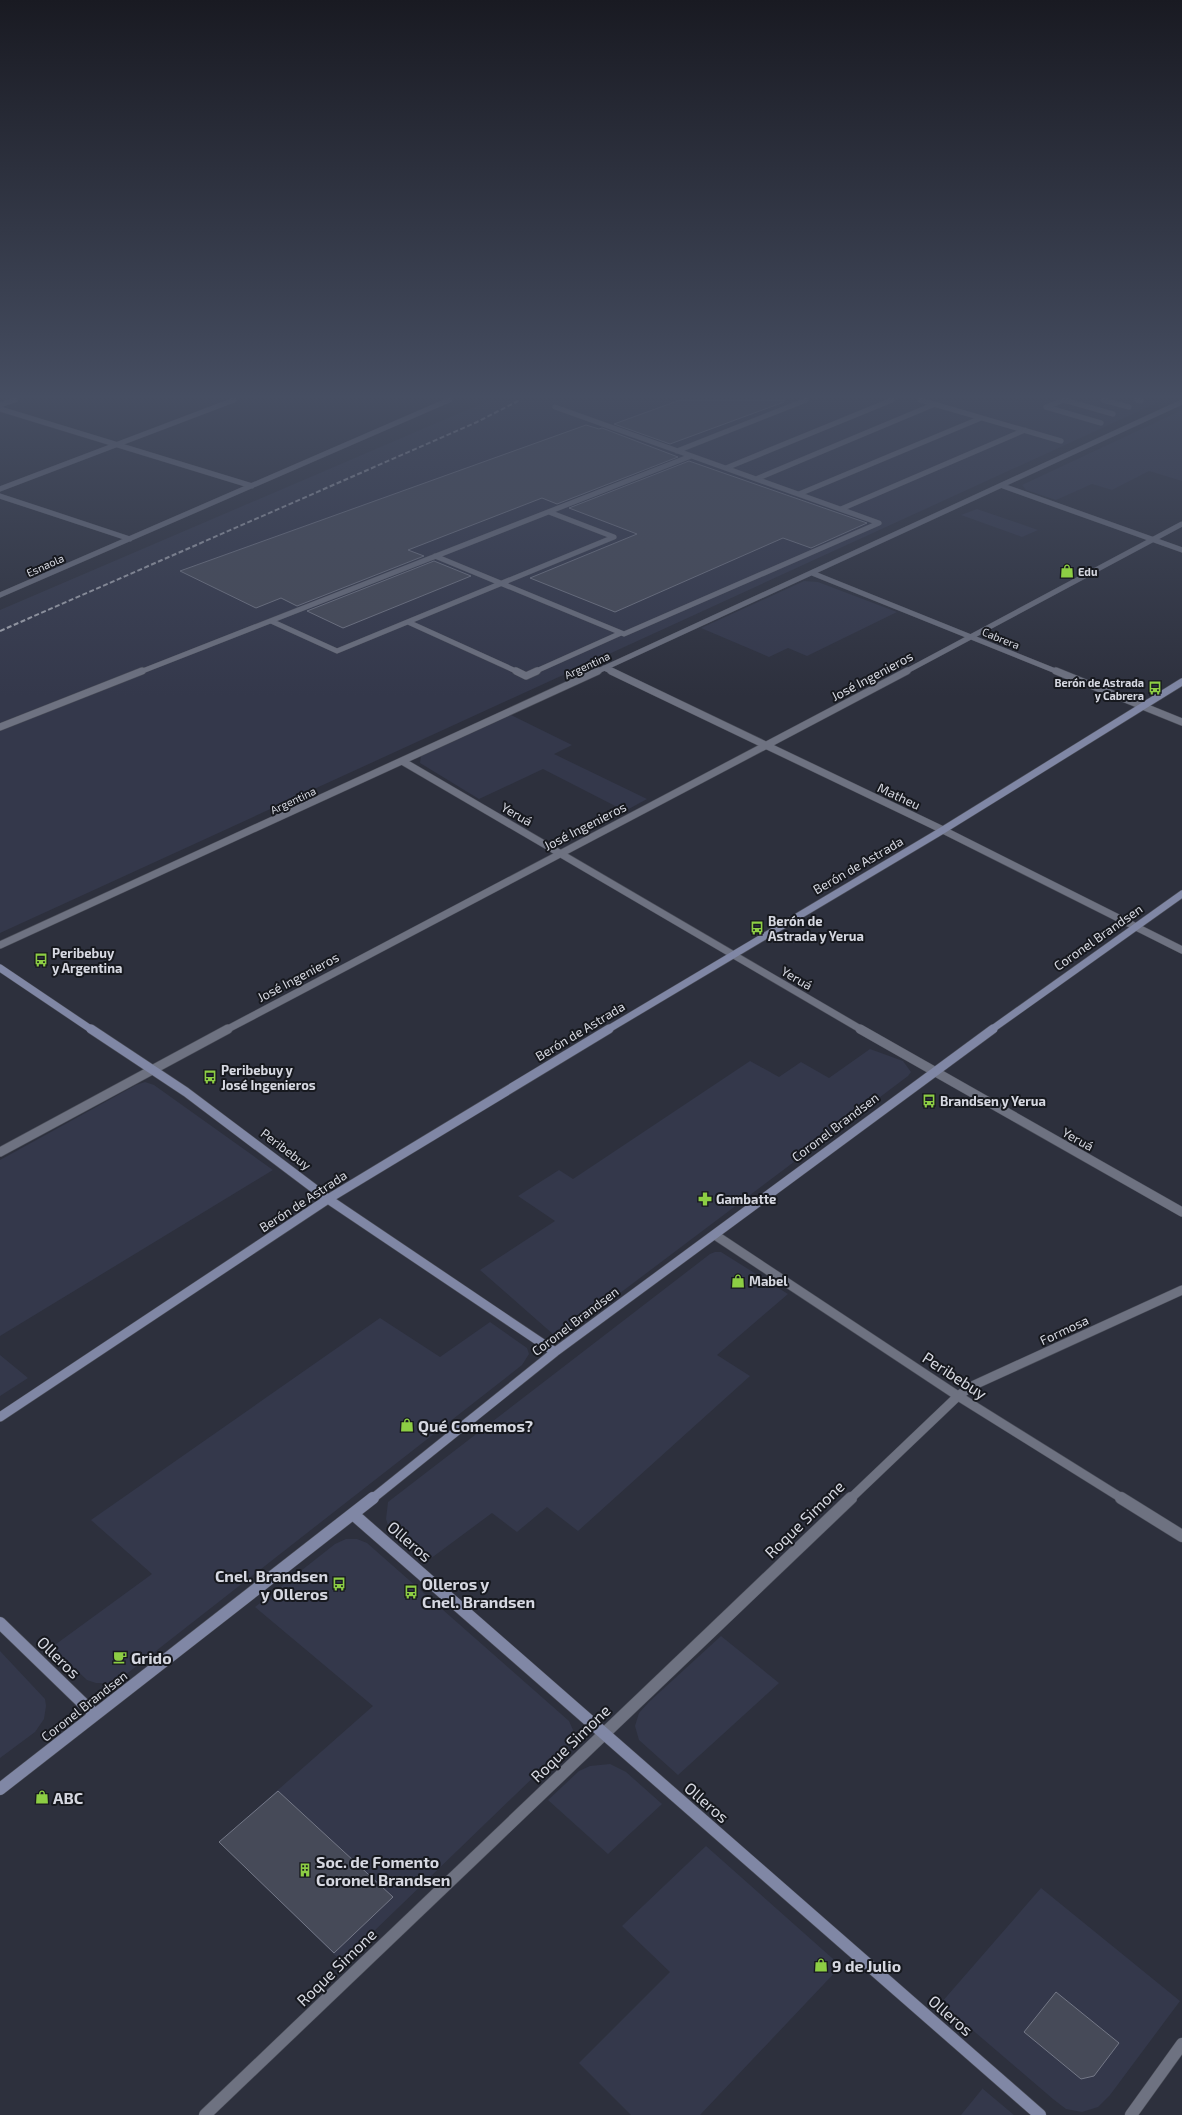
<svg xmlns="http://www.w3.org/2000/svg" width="1182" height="2115" font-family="'Exo 2',sans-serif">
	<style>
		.built { fill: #34384b }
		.building { fill: #464a58; stroke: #747887 }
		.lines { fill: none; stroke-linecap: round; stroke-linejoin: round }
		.lane-far1-casing { stroke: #4b4e59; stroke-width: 5.5 }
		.lane-casing { stroke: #4b4e59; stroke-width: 8 }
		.street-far3-casing { stroke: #4b4e59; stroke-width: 5.5 }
		.street-far2-casing { stroke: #4b4e59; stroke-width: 8 }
		.street-far1-casing { stroke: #4b4e59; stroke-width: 10 }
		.street-casing { stroke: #4b4e59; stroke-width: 13 }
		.secondary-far2-casing { stroke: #4b4e59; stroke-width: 8 }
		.secondary-far1-casing { stroke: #4b4e59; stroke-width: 10 }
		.secondary-casing { stroke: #4b4e59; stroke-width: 13 }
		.lane-far1 { stroke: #6e7281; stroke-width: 5 }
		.lane { stroke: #6e7281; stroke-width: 7 }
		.street-far3 { stroke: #6e7281; stroke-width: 5 }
		.street-far2 { stroke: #6e7281; stroke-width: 7 }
		.street-far1 { stroke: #6e7281; stroke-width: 9 }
		.street { stroke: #6e7281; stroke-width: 12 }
		.secondary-far2 { stroke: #8087a5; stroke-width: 7 }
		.secondary-far1 { stroke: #8087a5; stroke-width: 9 }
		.secondary { stroke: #8087a5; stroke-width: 12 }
		.rail { stroke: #a6a9b3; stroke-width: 2; stroke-dasharray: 5 2.5; stroke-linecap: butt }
		.labels { text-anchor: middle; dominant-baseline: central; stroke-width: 4; stroke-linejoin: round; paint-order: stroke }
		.far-street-label { font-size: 11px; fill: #d6d8e1; stroke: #17191f }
		.far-poi-label { font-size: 11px; font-weight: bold; fill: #d6d8e1; stroke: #17191f; text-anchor: start }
		.street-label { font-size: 13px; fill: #d6d8e1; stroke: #17191f }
		.poi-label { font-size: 13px; font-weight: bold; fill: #d6d8e1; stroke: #17191f; text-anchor: start }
		.near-street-label { font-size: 16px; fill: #d6d8e1; stroke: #17191f }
		.near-poi-label { font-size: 16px; font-weight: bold; fill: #d6d8e1; stroke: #17191f; text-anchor: start }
	</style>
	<rect width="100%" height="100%" fill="#2d303d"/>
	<path class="built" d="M 490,400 L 1155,400 L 1161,401 L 0,933 L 0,610 Z
		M 1182,410 L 1182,481 L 1149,471 L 1112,490 L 1092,484 L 1056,500 L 1026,490 L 1022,485 Z
		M 977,509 L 1018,523 L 1038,530 L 1022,537 L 961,515 Z
		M 804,581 L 818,582 L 897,612 L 807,656 L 788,648 L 769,657 L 701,628 Z
		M 511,715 L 572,745 L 554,754 L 647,799 L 625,811 L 543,769 L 479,799 L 420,763 L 421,756 Z
		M 870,1049 L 903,1061 L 911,1072 L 908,1076 L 567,1333 L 554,1335 L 480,1270 L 555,1221 L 518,1196 L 559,1170 L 573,1179 L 750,1061 L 779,1077 L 801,1062 L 829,1078 Z
		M 145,1082 L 154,1085 L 273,1170 L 0,1336 L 0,1160 L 136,1085 Z
		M 715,1252 L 721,1252 L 788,1294 L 717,1355 L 750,1376 L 578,1531 L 547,1507 L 517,1532 L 492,1513 L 430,1559 L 388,1525 L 386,1519 L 388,1502 L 710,1254 Z
		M 380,1318 L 440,1357 L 490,1322 L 527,1348 L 529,1354 L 522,1365 L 115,1683 L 96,1683 L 87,1680 L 52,1647 L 152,1574 L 91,1520 Z
		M 0,1355 L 28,1378 L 0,1396 Z
		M 346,1539 L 357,1539 L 367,1543 L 569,1721 L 573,1730 L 572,1740 L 342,1962 L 219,1842 L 373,1706 L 255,1607 L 335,1544 Z
		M 721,1636 L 779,1683 L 678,1775 L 639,1740 L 635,1726 L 639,1713 L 649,1702 Z
		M 0,1651 L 45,1699 L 46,1706 L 44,1719 L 35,1732 L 0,1758 Z
		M 610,1764 L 626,1772 L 662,1804 L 608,1854 L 548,1800 L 579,1771 L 590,1766 Z
		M 706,1846 L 841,1966 L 700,2115 L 631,2115 L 579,2063 L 670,1972 L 622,1926 Z
		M 1041,1888 L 1180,2001 L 1110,2095 L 1098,2107 L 1082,2112 L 1066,2109 L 1053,2099 L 941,2003 Z
		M 983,2088 L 983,2089 L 1014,2115 L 961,2115 Z"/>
	<path class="building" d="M 680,400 L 784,400 L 784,402 L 670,444 L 614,424 Z
		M 586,425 L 599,429 L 602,428 L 678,457 L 557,504 L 542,498 L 408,550 L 424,556 L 297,606 L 281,598 L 256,608 L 180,571 Z
		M 689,461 L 867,523 L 811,548 L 783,538 L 615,612 L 530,578 L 637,534 L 569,508 Z
		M 434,561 L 471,576 L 343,628 L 307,611 Z
		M 278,1791 L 393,1897 L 334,1953 L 219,1842 Z
		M 1056,1992 L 1119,2043 L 1094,2076 L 1081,2079 L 1024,2032 Z"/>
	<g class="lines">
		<g class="lane-far1-casing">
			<path id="lane-far1" d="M 920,400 L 1061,441
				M 1064,400 L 1046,407 L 1101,423
				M 1064,400 L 1113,414
				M 1103,400 L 1129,407
				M 1137,400 L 1141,401
				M 677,451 L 806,400
				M 726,468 L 892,400
				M 756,479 L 935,404
				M 799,494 L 981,418
				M 841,509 L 1025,430
				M 435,556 L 624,634 L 879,523 L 555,407
				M 271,621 L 337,651 L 614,537 L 549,512
				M 408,622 L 518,672
				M 140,672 L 691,456
				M 534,672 L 621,633"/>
		</g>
		<g class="lane-casing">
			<path id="lane" d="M 516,671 L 526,676 L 537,671
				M 0,727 L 142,671"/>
		</g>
		<g class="street-far3-casing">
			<path id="street-far3" d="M 0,405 L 15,400
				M 0,409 L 252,486
				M 1003,486 L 1182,550
				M 0,489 L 234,400
				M 0,496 L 130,539
				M 812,573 L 1058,672
				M 0,595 L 449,400
				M 604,668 L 613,672
				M 596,672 L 1182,402
				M 905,672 L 1182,524"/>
		</g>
		<g class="street-far2-casing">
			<path id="street-far2" d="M 611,671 L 943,830 L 1182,950
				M 1056,671 L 1182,722
				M 402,761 L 862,1030
				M 0,945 L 598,671
				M 226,1030 L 907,671"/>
		</g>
		<g class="street-far1-casing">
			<path id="street-far1" d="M 860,1029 L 1182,1212
				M 0,1152 L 228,1029
				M 715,1235 L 958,1396 L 1123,1499
				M 850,1499 L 958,1396 L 972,1386 L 1182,1290"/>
		</g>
		<g class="street-casing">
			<path id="street" d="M 1121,1498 L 1182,1536
				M 205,2115 L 851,1498
				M 1131,2115 L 1182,2044"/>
		</g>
		<g class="secondary-far2-casing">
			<path id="secondary-far2" d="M 0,968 L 92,1030
				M 607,1030 L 943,830 L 1182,682
				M 991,1030 L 1182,894"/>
		</g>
		<g class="secondary-far1-casing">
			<path id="secondary-far1" d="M 91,1029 L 186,1092 L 328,1199 L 555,1352
				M 0,1417 L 328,1199 L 609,1029
				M 372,1499 L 555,1352 L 993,1029"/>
		</g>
		<g class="secondary-casing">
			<path id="secondary" d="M 353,1514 L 1040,2115
				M 0,1623 L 95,1715
				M 0,1789 L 373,1498"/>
		</g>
		<use href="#lane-far1" class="lane-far1"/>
		<use href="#lane" class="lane"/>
		<use href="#street-far3" class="street-far3"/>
		<use href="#street-far2" class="street-far2"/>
		<use href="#street-far1" class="street-far1"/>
		<use href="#street" class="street"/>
		<use href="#secondary-far2" class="secondary-far2"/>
		<use href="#secondary-far1" class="secondary-far1"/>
		<use href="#secondary" class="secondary"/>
		<path class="rail" d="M 0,631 L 477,422 L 520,400"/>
	</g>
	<linearGradient id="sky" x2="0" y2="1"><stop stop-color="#191a22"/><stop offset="0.57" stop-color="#464e62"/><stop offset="1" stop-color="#464e62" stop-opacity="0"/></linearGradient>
	<rect width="1182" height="696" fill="url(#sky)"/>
	<defs>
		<g id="shop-bare" transform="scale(1.08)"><path d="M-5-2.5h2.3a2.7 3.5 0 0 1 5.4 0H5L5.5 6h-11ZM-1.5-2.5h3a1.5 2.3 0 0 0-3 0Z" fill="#8dce44" stroke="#17191f" stroke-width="2.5" paint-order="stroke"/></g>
		<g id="bus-bare" transform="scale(1.08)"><path d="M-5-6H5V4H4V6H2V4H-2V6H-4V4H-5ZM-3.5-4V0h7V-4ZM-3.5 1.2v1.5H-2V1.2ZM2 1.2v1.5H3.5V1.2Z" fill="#8dce44" stroke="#17191f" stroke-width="2.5" paint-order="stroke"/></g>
		<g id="pharmacy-bare" transform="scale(1.08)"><path d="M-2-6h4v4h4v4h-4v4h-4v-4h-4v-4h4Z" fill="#8dce44" stroke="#17191f" stroke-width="2.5" paint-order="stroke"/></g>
		<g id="cafe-bare" transform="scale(1.08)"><path d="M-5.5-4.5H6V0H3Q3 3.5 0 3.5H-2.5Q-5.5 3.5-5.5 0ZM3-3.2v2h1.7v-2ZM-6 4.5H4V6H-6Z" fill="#8dce44" stroke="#17191f" stroke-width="2.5" paint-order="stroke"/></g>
		<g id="building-bare" transform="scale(1.08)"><path d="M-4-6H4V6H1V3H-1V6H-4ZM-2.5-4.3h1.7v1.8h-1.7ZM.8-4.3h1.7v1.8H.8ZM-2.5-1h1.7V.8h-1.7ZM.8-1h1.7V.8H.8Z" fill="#8dce44" stroke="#17191f" stroke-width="2.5" paint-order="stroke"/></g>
	</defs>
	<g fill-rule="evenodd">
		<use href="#shop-bare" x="1067" y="571"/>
		<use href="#bus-bare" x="1155" y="688"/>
		<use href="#bus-bare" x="757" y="928"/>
		<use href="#bus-bare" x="41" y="960"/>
		<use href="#bus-bare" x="210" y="1077"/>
		<use href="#bus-bare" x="929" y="1101"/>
		<use href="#pharmacy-bare" x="705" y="1199"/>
		<use href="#shop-bare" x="738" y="1281"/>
		<use href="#shop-bare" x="407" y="1425"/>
		<use href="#bus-bare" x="339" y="1584"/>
		<use href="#bus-bare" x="411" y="1592"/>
		<use href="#cafe-bare" x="120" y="1657"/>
		<use href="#shop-bare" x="42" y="1797"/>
		<use href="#building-bare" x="305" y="1870"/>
		<use href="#shop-bare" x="821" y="1965"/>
	</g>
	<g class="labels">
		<g class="far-street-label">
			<text transform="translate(45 565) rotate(-24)">Esnaola</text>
			<text transform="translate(1001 638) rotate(22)">Cabrera</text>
			<text transform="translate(587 665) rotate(-25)">Argentina</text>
			<text transform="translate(293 800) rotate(-25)">Argentina</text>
		</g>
		<g class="far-poi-label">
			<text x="1078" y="571">Edu</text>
			<text x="1144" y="682" text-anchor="end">Berón de Astrada<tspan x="1144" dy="13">y Cabrera</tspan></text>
		</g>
		<g class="street-label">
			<text transform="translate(872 676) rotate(-28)">José Ingenieros</text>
			<text transform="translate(899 796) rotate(25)">Matheu</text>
			<text transform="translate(517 814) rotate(30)">Yeruá</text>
			<text transform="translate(585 826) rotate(-27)">José Ingenieros</text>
			<text transform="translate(858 865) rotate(-30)">Berón de Astrada</text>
			<text transform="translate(1098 937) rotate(-35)">Coronel Brandsen</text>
			<text transform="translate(298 977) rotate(-28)">José Ingenieros</text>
			<text transform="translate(797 978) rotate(30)">Yeruá</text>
			<text transform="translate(580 1031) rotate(-31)">Berón de Astrada</text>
			<text transform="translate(835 1127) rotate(-37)">Coronel Brandsen</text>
			<text transform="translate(1078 1139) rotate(29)">Yeruá</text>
			<text transform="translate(286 1149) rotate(37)">Peribebuy</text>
			<text transform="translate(303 1201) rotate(-33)">Berón de Astrada</text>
			<text transform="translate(575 1321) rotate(-37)">Coronel Brandsen</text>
			<text transform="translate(1064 1330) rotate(-25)">Formosa</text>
			<text transform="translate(84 1706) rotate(-38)">Coronel Brandsen</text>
		</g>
		<g class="poi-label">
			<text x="768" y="921">Berón de<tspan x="768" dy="15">Astrada y Yerua</tspan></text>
			<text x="52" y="953">Peribebuy<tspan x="52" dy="15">y Argentina</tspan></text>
			<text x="221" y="1070">Peribebuy y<tspan x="221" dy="15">José Ingenieros</tspan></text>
			<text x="940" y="1101">Brandsen y Yerua</text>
			<text x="716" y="1199">Gambatte</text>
			<text x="749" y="1281">Mabel</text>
		</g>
		<g class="near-street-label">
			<text transform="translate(955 1375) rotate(33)">Peribebuy</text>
			<text transform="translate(804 1519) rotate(-44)">Roque Simone</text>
			<text transform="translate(410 1541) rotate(41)">Olleros</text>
			<text transform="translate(59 1657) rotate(44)">Olleros</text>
			<text transform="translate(570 1743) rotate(-44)">Roque Simone</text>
			<text transform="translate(707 1802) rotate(41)">Olleros</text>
			<text transform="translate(336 1967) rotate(-44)">Roque Simone</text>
			<text transform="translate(951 2015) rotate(41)">Olleros</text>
		</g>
		<g class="near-poi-label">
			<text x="418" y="1425">Qué Comemos?</text>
			<text x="328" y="1575" text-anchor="end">Cnel. Brandsen<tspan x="328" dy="18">y Olleros</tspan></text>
			<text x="422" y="1583">Olleros y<tspan x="422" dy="18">Cnel. Brandsen</tspan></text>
			<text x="131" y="1657">Grido</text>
			<text x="53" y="1797">ABC</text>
			<text x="316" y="1861">Soc. de Fomento<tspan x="316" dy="18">Coronel Brandsen</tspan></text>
			<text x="832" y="1965">9 de Julio</text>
		</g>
	</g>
</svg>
